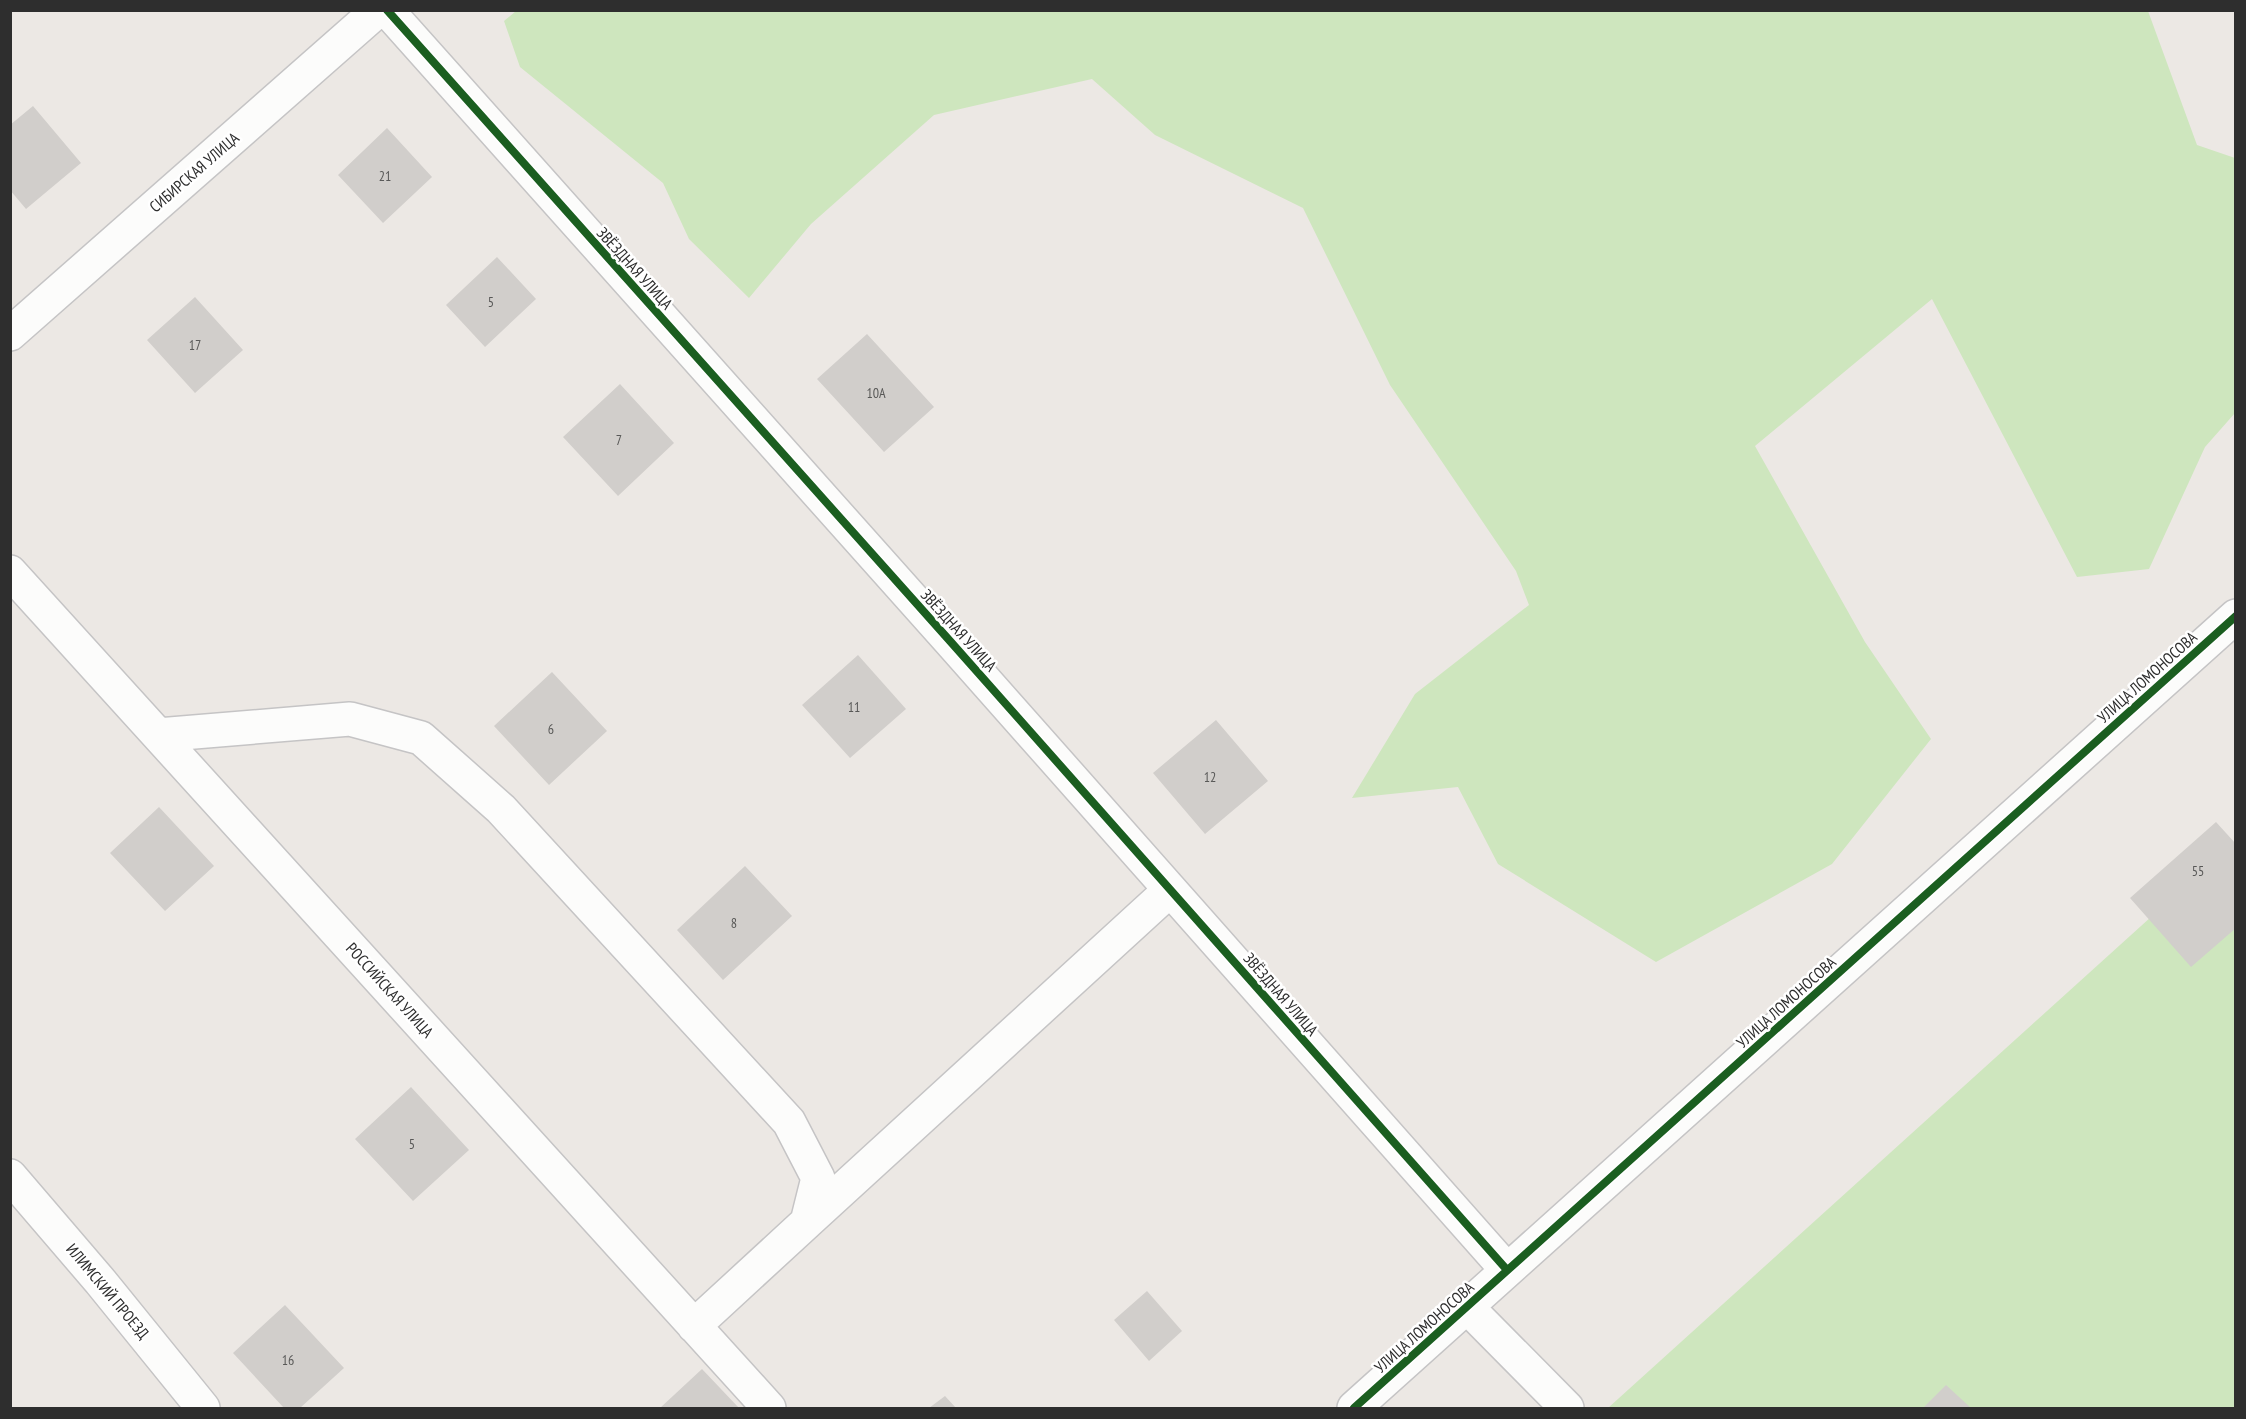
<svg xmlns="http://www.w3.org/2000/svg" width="2246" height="1419" font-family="'PT Sans Narrow',sans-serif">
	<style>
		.green { fill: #cee6be }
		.building { fill: #d1cecb }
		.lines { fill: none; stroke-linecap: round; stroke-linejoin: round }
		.minor-casing { stroke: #c5c4c5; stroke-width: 36 }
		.minor { stroke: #fcfcfb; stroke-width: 33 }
		.cycleway-casing { stroke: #fff; stroke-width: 11 }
		.cycleway { stroke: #1b5e20; stroke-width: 8 }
		.labels { text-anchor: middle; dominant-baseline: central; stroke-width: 5; stroke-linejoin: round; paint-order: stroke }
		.number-label { font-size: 14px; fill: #585857 }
		.street-label { font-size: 16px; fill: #2e2e2e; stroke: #fff }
	</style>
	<rect width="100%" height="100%" fill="#ece8e4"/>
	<path class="green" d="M 516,11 L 2148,11 L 2197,145 L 2235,158 L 2235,413 L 2205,447 L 2149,569 L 2077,577 L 1932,299 L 1755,446 L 1865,642 L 1931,739 L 1832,864 L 1656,962 L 1498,864 L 1458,787 L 1352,798 L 1415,694 L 1529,605 L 1516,571 L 1390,385 L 1303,208 L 1155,135 L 1092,79 L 934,115 L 811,224 L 749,298 L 689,239 L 663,183 L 520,67 L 504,21 Z
		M 2235,841 L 2235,1408 L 1608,1408 Z"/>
	<path class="building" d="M 33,106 L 81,163 L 26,209 L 10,190 L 10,125 Z
		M 387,128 L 432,177 L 383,223 L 338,175 Z
		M 497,257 L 536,299 L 485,347 L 446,305 Z
		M 195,297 L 243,350 L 195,393 L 147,340 Z
		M 867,334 L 934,407 L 884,452 L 817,379 Z
		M 620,384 L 674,443 L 618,496 L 563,437 Z
		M 858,655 L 906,709 L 850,758 L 802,705 Z
		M 552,672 L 607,731 L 549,785 L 494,726 Z
		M 1216,720 L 1268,781 L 1205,834 L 1153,773 Z
		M 159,807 L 214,866 L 165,911 L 110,853 Z
		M 2216,822 L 2236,844 L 2236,928 L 2191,967 L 2130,898 Z
		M 745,866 L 792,916 L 723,980 L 677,930 Z
		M 411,1087 L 469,1150 L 413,1201 L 355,1139 Z
		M 1147,1291 L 1182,1331 L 1149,1361 L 1114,1320 Z
		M 285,1305 L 344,1368 L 300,1408 L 284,1408 L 233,1353 Z
		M 702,1369 L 739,1408 L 660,1408 Z
		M 1946,1385 L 1971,1408 L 1923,1408 Z
		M 945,1396 L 956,1408 L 929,1408 Z"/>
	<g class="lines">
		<g class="minor-casing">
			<path id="minor" d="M 387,10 L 950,641 L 1507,1270
				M 10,334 L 378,10
				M 10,572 L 769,1408
				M 158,735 L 350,719 L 421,738 L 501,809 L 789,1122 L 818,1178 L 807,1222 L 694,1326
				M 10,1176 L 100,1281 L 203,1408
				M 807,1222 L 1170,890
				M 1467,1307 L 1567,1408
				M 1354,1408 L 2236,616"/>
		</g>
		<use href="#minor" class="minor"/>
		<g class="cycleway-casing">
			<path id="cycleway" d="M 387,10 L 950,641 L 1507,1270
				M 1354,1408 L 2236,616"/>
		</g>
		<use href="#cycleway" class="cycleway"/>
	</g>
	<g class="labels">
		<g class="number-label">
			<text x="385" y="176">21</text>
			<text x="491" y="302">5</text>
			<text x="195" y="345">17</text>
			<text x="876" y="393">10А</text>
			<text x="619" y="440">7</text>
			<text x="854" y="707">11</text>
			<text x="551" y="729">6</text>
			<text x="1210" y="777">12</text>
			<text x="2198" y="871">55</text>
			<text x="734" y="923">8</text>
			<text x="412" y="1144">5</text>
			<text x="288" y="1360">16</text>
		</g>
		<g class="street-label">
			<text transform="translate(194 172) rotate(-41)">СИБИРСКАЯ УЛИЦА</text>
			<text transform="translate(635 268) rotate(48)">ЗВЁЗДНАЯ УЛИЦА</text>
			<text transform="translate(959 630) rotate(48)">ЗВЁЗДНАЯ УЛИЦА</text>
			<text transform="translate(2147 677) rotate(-42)">УЛИЦА ЛОМОНОСОВА</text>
			<text transform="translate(390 990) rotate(48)">РОССИЙСКАЯ УЛИЦА</text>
			<text transform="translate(1281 994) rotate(49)">ЗВЁЗДНАЯ УЛИЦА</text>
			<text transform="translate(1786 1002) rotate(-42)">УЛИЦА ЛОМОНОСОВА</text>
			<text transform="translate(108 1291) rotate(50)">ИЛИМСКИЙ ПРОЕЗД</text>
			<text transform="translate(1424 1327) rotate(-42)">УЛИЦА ЛОМОНОСОВА</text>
		</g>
	</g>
	<rect width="2246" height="1419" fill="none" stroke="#2e2e2e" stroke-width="24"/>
</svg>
